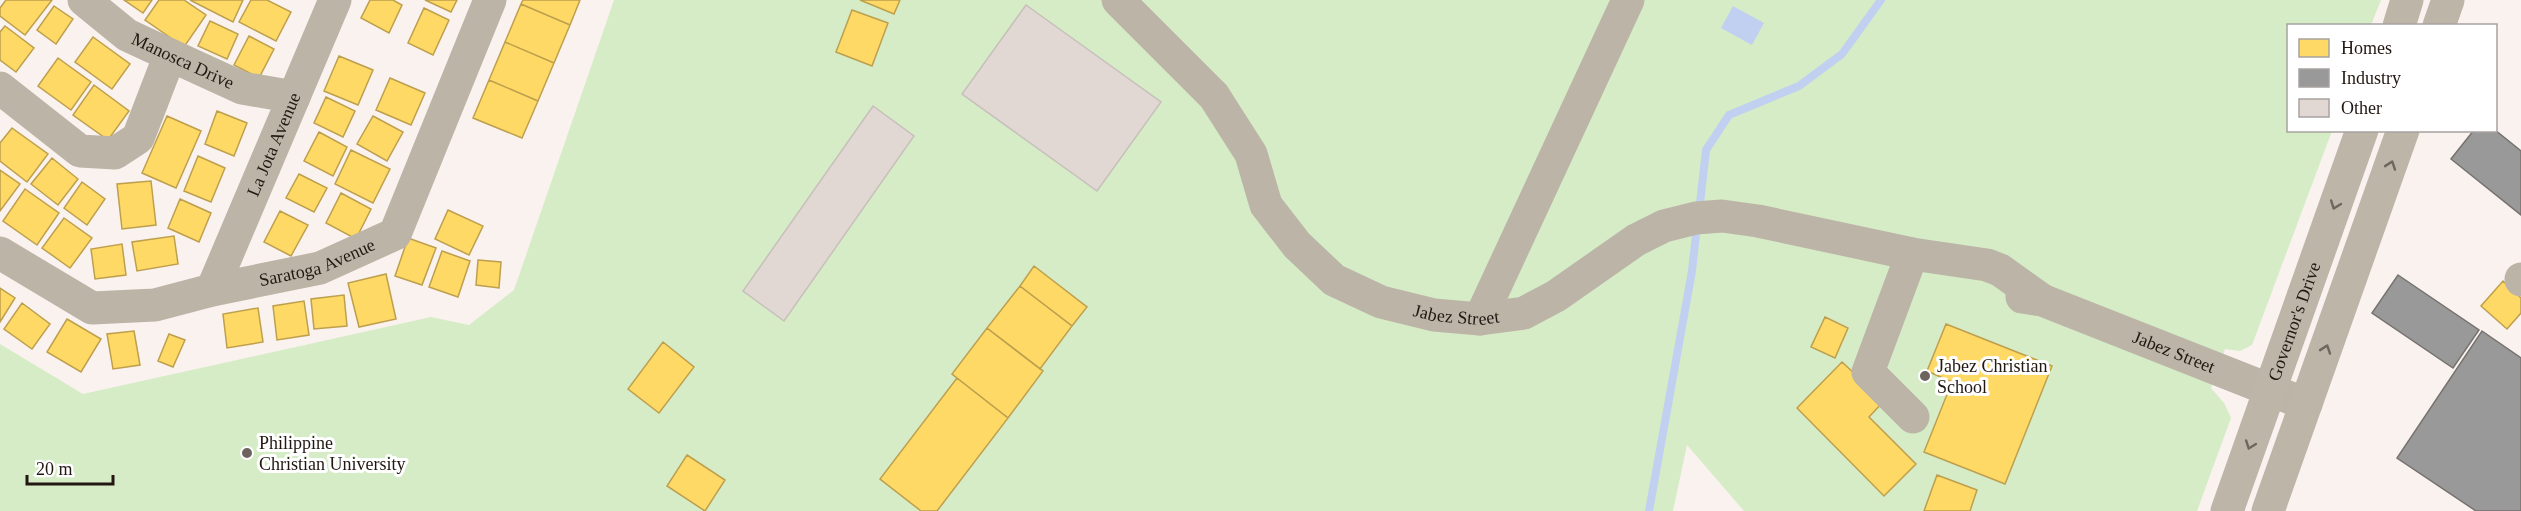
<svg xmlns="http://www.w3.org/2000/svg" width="2521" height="511" font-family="'Times New Roman',serif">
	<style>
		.green { fill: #d6ecc7 }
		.water { fill: #c1d0f1 }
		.homes { fill: #ffd966; stroke: #bd9f4d; stroke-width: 1.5 }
		.industry { fill: #999; stroke: #767270; stroke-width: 1.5 }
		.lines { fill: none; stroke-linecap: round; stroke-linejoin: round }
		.stream { stroke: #c1d0f1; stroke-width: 8 }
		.building { fill: #e1d7d3; stroke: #c8bfba; stroke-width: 1.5 }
		.minor { stroke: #bcb5a7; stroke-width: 33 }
		.highway { stroke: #bcb5a8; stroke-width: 33 }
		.oneway { stroke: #70665d }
		.poi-dot { fill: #6e645f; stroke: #fff; stroke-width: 2 }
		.labels { text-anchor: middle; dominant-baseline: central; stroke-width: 6; stroke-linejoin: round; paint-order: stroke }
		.street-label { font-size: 18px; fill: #231712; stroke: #fff }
		.poi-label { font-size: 18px; fill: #231712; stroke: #fff; text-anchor: start }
	</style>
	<rect width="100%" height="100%" fill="#faf2ee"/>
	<path class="green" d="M 614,0 L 2381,0 L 2371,25 L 2288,26 L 2288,130 L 2332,131 L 2252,345 L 2240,351 L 2225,349 L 2211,388 L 2224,403 L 2231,418 L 2197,511 L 1744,511 L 1687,445 L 1673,511 L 0,511 L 0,344 L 83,394 L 431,317 L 469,325 L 514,290 Z"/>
	<path class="water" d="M 1733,6 L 1764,23 L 1752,45 L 1721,28 Z"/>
	<path class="homes" d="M 6,0 L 52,0 L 25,35 L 0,16 L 0,8 Z
		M 124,0 L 152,0 L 143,13 Z
		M 159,0 L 184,0 L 206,15 L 184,47 L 145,20 Z
		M 190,0 L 243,0 L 233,22 Z
		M 251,0 L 267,0 L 291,12 L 276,41 L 239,22 Z
		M 370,0 L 393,0 L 402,5 L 389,33 L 361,18 Z
		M 425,0 L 457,0 L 451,12 Z
		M 523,0 L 580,0 L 570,25 L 521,4 Z
		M 860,0 L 900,0 L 894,14 Z
		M 521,4 L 570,25 L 554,63 L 505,42 Z
		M 54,6 L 73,19 L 56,44 L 37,30 Z
		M 424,8 L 449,20 L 433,55 L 408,43 Z
		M 852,10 L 888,23 L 872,66 L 836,52 Z
		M 210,21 L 238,34 L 227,59 L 198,46 Z
		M 5,26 L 34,48 L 16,72 L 0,60 L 0,32 Z
		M 249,36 L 274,49 L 259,78 L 234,65 Z
		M 93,37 L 130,64 L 112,89 L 75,62 Z
		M 505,42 L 554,63 L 538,101 L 489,80 Z
		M 339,56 L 373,70 L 358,105 L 324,91 Z
		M 58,58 L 91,82 L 71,110 L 38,86 Z
		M 390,78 L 425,93 L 411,125 L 376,110 Z
		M 489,80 L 538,101 L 522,138 L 473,118 Z
		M 94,85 L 129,111 L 108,140 L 73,115 Z
		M 326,97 L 355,111 L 343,137 L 314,123 Z
		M 217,111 L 247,123 L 234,156 L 205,144 Z
		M 167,116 L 201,131 L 176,188 L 142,173 Z
		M 373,116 L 403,132 L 387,161 L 357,144 Z
		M 12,128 L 48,154 L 27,182 L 0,161 L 0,143 Z
		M 319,132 L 347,147 L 333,176 L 304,161 Z
		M 351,150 L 390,169 L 373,203 L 335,184 Z
		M 198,156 L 225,168 L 211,202 L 184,191 Z
		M 52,158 L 78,179 L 58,205 L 31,184 Z
		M 0,170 L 20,184 L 0,211 Z
		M 299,174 L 327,188 L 314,212 L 286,198 Z
		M 151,181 L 156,225 L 122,229 L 117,184 Z
		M 82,182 L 105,199 L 87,225 L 64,208 Z
		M 25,189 L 59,213 L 37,245 L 3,221 Z
		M 341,193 L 371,209 L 356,239 L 326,223 Z
		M 180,199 L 211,213 L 199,242 L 168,228 Z
		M 448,210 L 483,226 L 469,255 L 435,239 Z
		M 280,211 L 308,225 L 291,256 L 264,242 Z
		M 64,218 L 92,238 L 70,268 L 42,248 Z
		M 174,236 L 178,264 L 137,271 L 132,242 Z
		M 408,238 L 436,248 L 422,285 L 395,276 Z
		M 122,244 L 126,275 L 95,279 L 91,249 Z
		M 442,251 L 470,261 L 458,297 L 429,287 Z
		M 478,260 L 501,262 L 499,288 L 476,285 Z
		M 1034,266 L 1087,307 L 1072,326 L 1020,286 Z
		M 386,274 L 396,319 L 359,327 L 348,283 Z
		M 2503,281 L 2521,298 L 2521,313 L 2507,329 L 2481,306 Z
		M 1020,286 L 1072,326 L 1040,369 L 987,328 Z
		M 0,288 L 15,298 L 0,322 Z
		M 344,295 L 347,326 L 314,329 L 311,299 Z
		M 304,301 L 309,335 L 277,340 L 273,306 Z
		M 22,303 L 50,324 L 32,349 L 4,329 Z
		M 258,308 L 263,342 L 227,348 L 223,314 Z
		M 1825,317 L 1848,328 L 1835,358 L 1811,347 Z
		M 67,319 L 101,339 L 81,372 L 47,352 Z
		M 1946,324 L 2052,366 L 2005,484 L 1924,452 L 1952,382 L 1927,371 Z
		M 987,328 L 1043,371 L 1008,418 L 952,374 Z
		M 134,331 L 140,365 L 113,369 L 107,334 Z
		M 169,334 L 185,340 L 173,367 L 158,361 Z
		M 663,342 L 694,367 L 659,413 L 628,389 Z
		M 1842,362 L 1884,401 L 1869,417 L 1916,464 L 1884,496 L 1797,408 Z
		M 957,378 L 1008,418 L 937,511 L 921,511 L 880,479 Z
		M 687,455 L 725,480 L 705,511 L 667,486 Z
		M 1937,475 L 1977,490 L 1970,511 L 1924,511 Z"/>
	<path class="industry" d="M 2474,130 L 2495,130 L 2521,151 L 2521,215 L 2451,159 Z
		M 2398,275 L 2479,330 L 2453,368 L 2372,313 Z
		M 2482,331 L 2521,358 L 2521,511 L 2476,511 L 2397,458 Z"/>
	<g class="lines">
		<path class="stream" d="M 1699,212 L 1706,150 L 1729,115 L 1799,86 L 1842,54 L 1881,0
			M 1649,511 L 1692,271 L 1697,225"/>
	</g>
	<path class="building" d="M 1026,5 L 1161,102 L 1097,191 L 962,94 Z
		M 873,106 L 914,136 L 784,321 L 743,291 Z"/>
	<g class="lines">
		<g class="minor">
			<path id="s1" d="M 84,0 L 127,35 L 170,55 L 242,88 L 294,97"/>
			<path id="s2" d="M 1118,0 L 1214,96 L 1251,154 L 1266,205 L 1297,245 L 1334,280 L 1381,302 L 1434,315 L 1480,319 L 1524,313 L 1556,296 L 1636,240 L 1664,226 L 1696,218 L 1722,216 L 1758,221 L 1912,254 L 1987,265 L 2000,270 L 2042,300"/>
			<path d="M 0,88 L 80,151 L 115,153 L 138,138 L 170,55"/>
			<path id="s3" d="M 0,253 L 92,308 L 155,305 L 212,290 L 320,268 L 395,234 L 490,0"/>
			<path d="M 1912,254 L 1868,372 L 1913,417"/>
			<path d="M 2521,280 L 2521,279"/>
			<path id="s4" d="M 212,290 L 335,0"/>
			<path id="s5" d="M 2022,297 L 2042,300 L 2306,404"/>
			<path d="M 1480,319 L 1628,0"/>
		</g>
		<g class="highway">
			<path d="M 2399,26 L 2407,0"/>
			<path d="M 2439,26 L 2448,0"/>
			<path id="s6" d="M 2227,511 L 2362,130"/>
			<path d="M 2268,511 L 2403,130"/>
		</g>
	</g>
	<defs><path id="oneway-chevron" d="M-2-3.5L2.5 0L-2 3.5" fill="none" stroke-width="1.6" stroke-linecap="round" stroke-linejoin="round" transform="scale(1.5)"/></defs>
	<g class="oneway">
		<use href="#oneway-chevron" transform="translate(2391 165) rotate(-71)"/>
		<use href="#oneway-chevron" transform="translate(2335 205) rotate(110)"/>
		<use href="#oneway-chevron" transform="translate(2326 349) rotate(-71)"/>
		<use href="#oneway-chevron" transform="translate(2250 445) rotate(110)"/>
	</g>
	<g class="poi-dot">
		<circle cx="1925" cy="376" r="6"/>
		<circle cx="247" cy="453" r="6"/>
	</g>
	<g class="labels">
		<g class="street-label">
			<text stroke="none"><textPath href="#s1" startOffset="117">Manosca Drive</textPath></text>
			<text stroke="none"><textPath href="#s4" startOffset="158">La Jota Avenue</textPath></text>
			<text stroke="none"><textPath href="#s3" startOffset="338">Saratoga Avenue</textPath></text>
			<text stroke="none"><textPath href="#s2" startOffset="488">Jabez Street</textPath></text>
			<text stroke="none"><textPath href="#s6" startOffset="201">Governor's Drive</textPath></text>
			<text stroke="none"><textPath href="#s5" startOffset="162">Jabez Street</textPath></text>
		</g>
		<g class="poi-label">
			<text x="1937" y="366">Jabez Christian<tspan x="1937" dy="21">School</tspan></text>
			<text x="259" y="443">Philippine<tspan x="259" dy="21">Christian University</tspan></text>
		</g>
	</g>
	<rect x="2287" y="24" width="210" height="108" fill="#ffffff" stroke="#a7a2a0" stroke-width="1.5"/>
	<rect x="2299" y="39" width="30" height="18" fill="#ffd966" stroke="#a7a2a0" stroke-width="1.5"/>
	<text x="2341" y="54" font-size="18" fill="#231712">Homes</text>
	<rect x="2299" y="69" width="30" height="18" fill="#999999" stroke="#a7a2a0" stroke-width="1.5"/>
	<text x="2341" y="84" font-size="18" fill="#231712">Industry</text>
	<rect x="2299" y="99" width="30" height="18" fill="#e1d7d3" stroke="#a7a2a0" stroke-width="1.5"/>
	<text x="2341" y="114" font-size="18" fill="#231712">Other</text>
	<path d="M27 475v9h86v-9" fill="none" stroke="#231712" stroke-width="3"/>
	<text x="36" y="475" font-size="18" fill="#231712" stroke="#ffffff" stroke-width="4.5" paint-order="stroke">20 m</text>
</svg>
